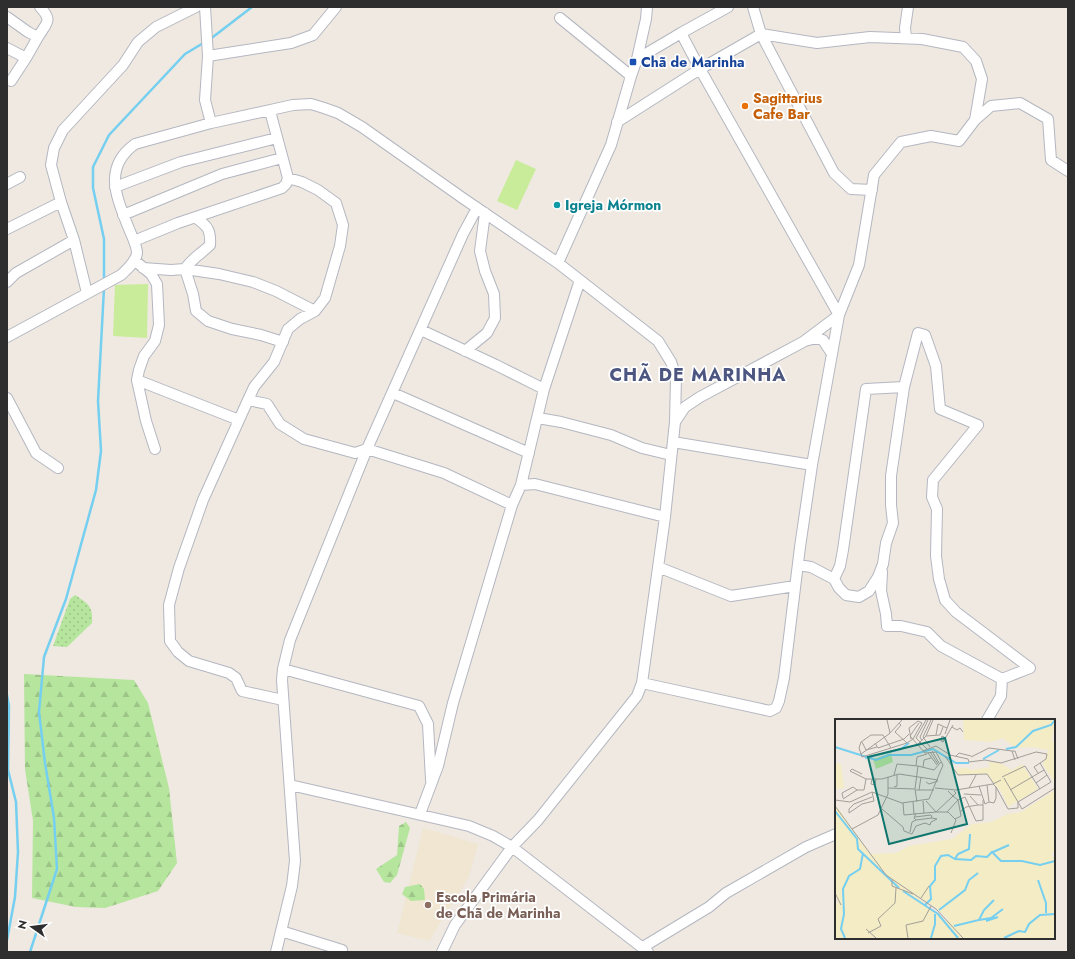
<svg xmlns="http://www.w3.org/2000/svg" width="1075" height="959" font-family="Jost,sans-serif">
	<style>
		.education { fill: #f0e6d1 }
		.grass { fill: url(#grass-dots) }
		.forest { fill: url(#forest-firs) }
		.pitch { fill: #c9ec9a }
		.lines { fill: none; stroke-linecap: round; stroke-linejoin: round }
		.stream { stroke: #75cff0; stroke-width: 2.5 }
		.minor-casing { stroke: #b4b7c1; stroke-width: 12 }
		.minor { stroke: #fff; stroke-width: 10 }
		.transit-dot { fill: #1a4fb4; stroke: #fff; stroke-width: 1.5 }
		.food-dot { fill: #e8710a; stroke: #fff; stroke-width: 1.5 }
		.culture-dot { fill: #0f9aa8; stroke: #fff; stroke-width: 1.5 }
		.education-dot { fill: #8d6e63; stroke: #fff; stroke-width: 1.5 }
		.labels { text-anchor: middle; dominant-baseline: central; stroke-width: 3.5; stroke-linejoin: round; paint-order: stroke }
		.transit-label { font-size: 14px; font-weight: bold; fill: #164399; stroke: #fff; text-anchor: start }
		.food-label { font-size: 14px; font-weight: bold; fill: #c56008; stroke: #fff; text-anchor: start }
		.culture-label { font-size: 14px; font-weight: bold; fill: #0d838f; stroke: #fff; text-anchor: start }
		.education-label { font-size: 14px; font-weight: bold; fill: #785e54; stroke: #fff; text-anchor: start }
		.district-label { font-size: 18px; font-weight: bold; letter-spacing: 1px; fill: #4d5680; stroke: #fff }
		.inset-river { fill: none; stroke: #75cff0; stroke-width: 2 }
		.inset-road { fill: none; stroke: #a29e99; stroke-width: 1 }
		.view { fill: #0f766e; fill-opacity: 0.15; stroke: #0f766e; stroke-width: 2 }
		.inset-edge { fill: none; stroke: #2e2e2e; stroke-width: 2 }
	</style>
	<defs>
		<pattern id="grass-dots" width="8" height="8" patternUnits="userSpaceOnUse"><rect width="8" height="8" fill="#b6e59e"/><path d="M2 2h.1M6 6h.1" fill="none" stroke="#9dc588" stroke-width="1.8" stroke-linecap="round"/></pattern>
		<pattern id="forest-firs" width="22" height="20" patternUnits="userSpaceOnUse"><rect width="22" height="20" fill="#b6e59e"/><path d="M5 1l3.5 6h-7zM16 11l3.5 6h-7z" fill="#9dc588"/></pattern>
	</defs>
	<rect width="100%" height="100%" fill="#efe9e1"/>
	<path class="education" d="M 423,828 L 478,844 L 469,877 L 429,941 L 397,933 Z"/>
	<path class="grass" d="M 75,595 C 89,604 93,607 92,623 L 67,647 L 53,646 L 70,599 Z"/>
	<path class="forest" d="M 24,674 L 134,680 L 148,703 L 169,788 L 177,863 L 158,891 L 105,908 L 76,907 L 32,898 L 33,821 L 25,769 Z
		M 406,822 L 410,828 L 397,875 L 390,883 L 384,882 L 376,869 L 397,855 L 399,826 Z
		M 420,884 L 424,889 L 425,900 L 411,901 L 402,894 L 405,887 Z"/>
	<path class="pitch" d="M 516,160 L 536,169 L 517,210 L 497,201 Z
		M 148,284 L 147,338 L 113,336 L 115,285 Z"/>
	<g class="lines">
		<path class="stream" d="M 209,40 L 252,7
			M 104,281 L 104,239 L 93,188 L 93,167 L 109,135 L 185,54 L 205,42
			M 7,695 L 9,706 L 8,770 L 16,802 L 18,852 L 15,897 L 7,940
			M 30,952 L 57,869 L 54,818 L 45,763 L 39,712 L 44,657 L 66,599 L 96,490 L 101,451 L 98,401 L 104,288"/>
		<g class="minor-casing">
			<path id="minor" d="M 205,7 L 208,56 L 205,100 L 211,123
				M 753,7 L 761,34 L 817,43 L 870,37 L 922,39 L 963,47 L 976,61 L 982,79 L 975,120
				M 7,17 L 28,32 L 38,37 L 26,58 L 11,81
				M 560,18 L 631,76
				M 681,33 L 728,7
				M 38,37 C 47,22 53,21 40,7
				M 906,38 L 905,28 L 908,7
				M 7,48 L 26,58
				M 208,56 L 291,43 L 313,35 L 336,7
				M 617,122 L 700,69 L 681,33 L 637,59
				M 7,184 L 20,177
				M 115,187 L 181,162 L 277,138
				M 123,215 L 222,174 L 282,158
				M 196,218 C 208,226 211,231 210,245 C 201,254 192,258 185,269 L 193,294 L 196,311 L 208,321 L 232,329 L 261,335 L 283,342
				M 7,229 L 61,202
				M 134,241 L 178,223 L 282,188 L 286,184 L 288,178 L 270,111
				M 134,260 L 151,274 L 157,284 L 159,325 L 155,341 L 144,356 L 139,370 L 137,380 L 239,420
				M 558,263 L 611,145 L 631,76 L 637,59 L 646,19 L 647,7
				M 143,268 L 171,270 L 185,269 L 219,274 L 253,282 L 276,291 L 315,311
				M 7,282 L 16,273 L 74,240
				M 87,293 L 74,240 L 61,202 L 51,165 L 54,148 L 63,130 L 123,65 L 138,42 L 156,27 L 196,7
				M 839,315 L 700,69 L 761,34 L 834,173 L 851,189 L 872,190
				M 839,315 L 859,265 L 874,175 L 901,142 L 931,136 L 959,141 L 975,120 L 991,106 L 1020,103 L 1048,119 L 1051,160 L 1068,171
				M 421,330 L 496,365 L 544,389
				M 7,337 L 121,275 C 127,269 136,262 137,253 C 137,246 132,236 129,229 C 117,198 102,168 135,144 L 211,123 L 293,105 L 311,104 L 324,108 L 338,113 L 362,127 L 464,199 L 558,263 L 658,341 L 671,362 L 676,377 L 675,422 L 665,517 L 642,683 L 637,696 L 538,820 L 512,847 L 455,925 L 442,952
				M 805,341 L 816,338 L 823,340 L 832,354
				M 465,351 L 487,333 L 495,318 L 494,294 L 485,271 L 480,251 L 485,213
				M 137,380 L 146,421 L 155,449
				M 904,387 L 918,333 L 925,335 L 936,366 L 940,409 L 978,425 L 933,480 L 932,497 L 937,509 L 936,556 L 939,579 L 945,600 L 956,612 L 1030,668 L 1002,679
				M 393,393 L 529,453
				M 7,398 L 36,453 L 58,468
				M 248,400 L 254,387 L 274,362 L 288,329 L 300,319 L 315,311 L 325,298 L 340,246 L 343,225 L 336,203 L 318,190 L 302,182 L 288,178
				M 538,418 L 561,422 L 611,435 L 642,448 L 671,455
				M 673,442 L 812,465
				M 521,485 L 544,389 L 580,280
				M 798,565 L 811,567 L 834,579 L 839,588 L 846,595 L 859,597 L 869,591 L 878,577 L 883,564 L 886,543 L 893,523 L 891,505 L 891,476 L 904,387 L 866,389 L 843,550 L 840,566 L 834,579
				M 658,567 L 731,596 L 795,586
				M 882,572 L 881,591 L 886,614 L 887,626 L 901,626 L 927,632 L 941,646 L 1002,679
				M 283,669 L 419,706 L 428,724 L 431,780
				M 642,683 L 770,711 L 776,708 L 779,701 L 784,678 L 800,547 L 812,465 L 839,315 L 803,342 L 700,397 L 685,407 L 675,422
				M 283,700 L 242,691 L 236,678 L 229,673 L 189,661 L 178,652 L 170,641 L 169,605 L 179,568 L 203,500 L 248,400 L 267,404 L 280,424 L 304,439 L 355,453 L 367,449 L 444,473 L 512,505 L 521,485 L 535,484 L 665,517
				M 987,720 L 1001,696 L 1002,679
				M 290,785 L 469,826 L 493,836 L 512,847 L 648,952
				M 420,814 L 438,766 L 453,703 L 512,505
				M 281,931 L 342,950 L 342,952
				M 643,947 L 709,907 L 726,893 L 806,847 L 836,834
				M 276,952 L 292,886 L 295,861 L 282,680 L 283,669 L 290,640 L 367,449 L 463,234 L 477,208"/>
		</g>
		<use href="#minor" class="minor"/>
	</g>
	<rect class="transit-dot" x="629" y="58" width="8" height="8" rx="2"/>
	<circle class="food-dot" cx="745" cy="106" r="4"/>
	<circle class="culture-dot" cx="557" cy="205" r="4"/>
	<circle class="education-dot" cx="428" cy="905" r="4"/>
	<g class="labels">
		<g class="transit-label">
			<text x="641" y="62">Chã de Marinha</text>
		</g>
		<g class="food-label">
			<text x="753" y="98">Sagittarius<tspan x="753" dy="16">Cafe Bar</tspan></text>
		</g>
		<g class="culture-label">
			<text x="565" y="205">Igreja Mórmon</text>
		</g>
		<g class="education-label">
			<text x="436" y="897">Escola Primária<tspan x="436" dy="16">de Chã de Marinha</tspan></text>
		</g>
		<g class="district-label">
			<text x="698" y="375">CHÃ DE MARINHA</text>
		</g>
	</g>
	<g transform="translate(835 719)">
		<rect width="220" height="220" fill="#efe9e1"/>
		<path d="M 56,34 L 58,43 L 41,50 L 38,40 Z" fill="#b6e59e"/>
		<path d="M 128,1 L 220,1 L 217,21 L 220,25 L 220,64 L 208,46 L 213,31 L 197,28 L 181,29 L 167,19 L 157,23 L 129,21 ZM 153,43 L 165,44 L 177,51 L 187,45 L 203,70 L 173,88 L 167,74 L 152,55 L 124,56 L 121,50 L 132,49 L 136,51 L 155,48 ZM 0,44 L 6,45 L 9,69 L 0,70 ZM 220,71 L 220,130 L 216,136 L 220,140 L 220,219 L 0,219 L 0,186 L 3,183 L 0,175 L 0,85 L 35,135 L 61,134 L 74,127 L 117,120 L 137,105 L 156,103 L 173,95 L 186,93 ZM 77,174 L 100,188 L 114,201 L 111,202 Z" fill="#f3ecc5" fill-rule="evenodd"/>
		<path class="inset-river" d="M 0,28 L 41,41 L 54,36 L 76,36 L 98,30 L 121,44 L 134,44M 171,30 L 181,28 L 198,12 L 216,6 L 220,1M 30,39 L 66,30 L 74,24M 148,40 L 164,31M 0,92 L 22,120 L 23,130 L 64,169M 158,133 L 174,126M 120,140 L 123,135 L 134,130 L 135,115M 203,161 L 211,184 L 211,194M 68,172 L 103,195 L 123,219M 90,186 L 96,180 L 95,167 L 100,161 L 100,147 L 106,137 L 113,136 L 120,140 L 136,141 L 141,137 L 152,138 L 157,133 L 166,142 L 187,142 L 205,146 L 220,142M 104,191 L 130,171 L 134,161 L 143,154M 144,201 L 156,199 L 168,190M 151,202 L 163,198M 119,207 L 144,201 L 149,191 L 159,181M 10,219 L 6,210 L 9,195 L 8,170 L 14,157 L 25,150 L 28,134M 96,219 L 100,205 L 100,195M 169,219 L 184,212 L 190,213 L 194,205 L 205,196 L 220,195"/>
		<path class="inset-road" d="M 52,1 L 55,14M 91,1 L 81,19 L 92,30M 64,4 L 66,6 L 60,13 L 72,24M 117,8 L 122,11 L 125,9 L 128,13M 110,15 L 115,1M 101,16 L 103,5 L 112,9M 75,17 L 84,4M 91,17 L 98,1M 107,17 L 109,18 L 108,23 L 106,22 ZM 87,22 L 85,18 L 93,1M 27,23 L 31,31 L 42,28M 108,23 L 118,6M 40,24 L 43,29 L 69,20 L 74,15M 82,26 L 91,17 L 105,16 L 108,8M 95,28 L 88,18 L 96,1M 88,32 L 101,27 L 115,36 L 133,40 L 134,43 L 150,41 L 166,44 L 201,33 L 212,35 L 211,40 L 199,48 L 203,54M 97,32 L 104,44M 95,33 L 103,45M 93,34 L 102,46M 26,35 L 54,15 L 67,1M 110,37 L 123,56 L 152,55 L 159,65M 121,37 L 124,34 L 136,37M 27,38 L 72,24 L 78,20 L 87,4 L 83,2 L 74,9 L 76,20M 27,38 L 24,29 L 26,23 L 36,16 L 48,16 L 56,29M 136,38 L 154,29 L 177,32M 180,41 L 177,32 L 180,32 L 183,40M 81,47 L 82,38 L 92,35M 83,47 L 99,51 L 106,43M 88,48 L 89,41 L 96,39M 15,52 L 31,60 L 47,60 L 64,55 L 103,61M 15,52 L 17,50 L 27,55M 59,56 L 62,45 L 83,47 L 80,70 L 82,83M 167,58 L 190,47 L 205,70M 169,59 L 187,90 L 220,69M 37,60 L 36,65 L 40,66 L 41,60M 91,63 L 94,65 L 103,62M 201,64 L 212,56M 144,67 L 150,85 L 154,83 L 152,66M 59,68 L 62,67 L 62,55M 161,68 L 173,90 L 183,89 L 183,83 L 216,63 L 205,44M 53,69 L 80,70M 100,69 L 121,71 L 158,65 L 166,61M 134,69 L 141,56M 81,71 L 99,71M 84,71 L 86,58M 175,71 L 209,51M 113,72 L 118,77 L 121,74 L 119,72M 37,73 L 39,82 L 27,85 L 14,94 L 14,90 L 19,85 L 37,78M 129,75 L 146,76M 135,77 L 143,86 L 148,86M 8,79 L 7,74 L 18,68 L 22,71M 8,80 L 22,71 L 29,71 L 31,60M 0,81 L 15,83 L 37,73 L 67,84 L 94,80 L 108,46 L 101,33 L 90,34 L 75,17M 88,82 L 89,94M 78,83 L 79,95M 154,83 L 159,84 L 161,79 L 161,68 L 158,65M 68,84 L 69,96 L 101,93 L 91,82M 0,87 L 51,156 L 101,190 L 128,219M 47,90 L 68,108 L 69,112 L 77,115 L 81,107 L 90,104 L 95,106 L 96,103 L 102,100 L 97,99M 101,93 L 118,77 L 123,81 L 112,93M 101,93 L 113,93 L 121,101 L 116,114M 125,93 L 131,88 L 143,86M 80,98 L 96,96 L 97,99 L 81,101 L 79,99 L 81,94M 120,100 L 126,97 L 123,81 L 130,78 L 141,102 L 148,101 L 148,81M 17,110 L 43,96 L 53,75 L 53,58M 75,113 L 77,103 L 81,101M 57,161 L 57,167 L 78,175M 0,174 L 6,186M 86,179 L 94,167M 31,210 L 41,219M 33,214 L 46,207 L 43,200 L 60,184 L 61,169M 73,219 L 71,206 L 88,202 L 96,187"/>
		<path class="view" d="M 110,19 L 132,105 L 54,125 L 33,38 Z"/>
		<rect width="220" height="220" class="inset-edge"/>
	</g>
	<rect width="1075" height="959" fill="none" stroke="#2e2e2e" stroke-width="16"/>
	<g transform="translate(32 927) rotate(284)" stroke="#ffffff" stroke-width="3" paint-order="stroke">
	<path d="M0-3L7 15L0 10L-7 15Z" fill="#2e2e2e"/>
	<text y="-6" font-size="11" font-weight="bold" text-anchor="middle" fill="#2e2e2e">N</text>
	</g>
</svg>
